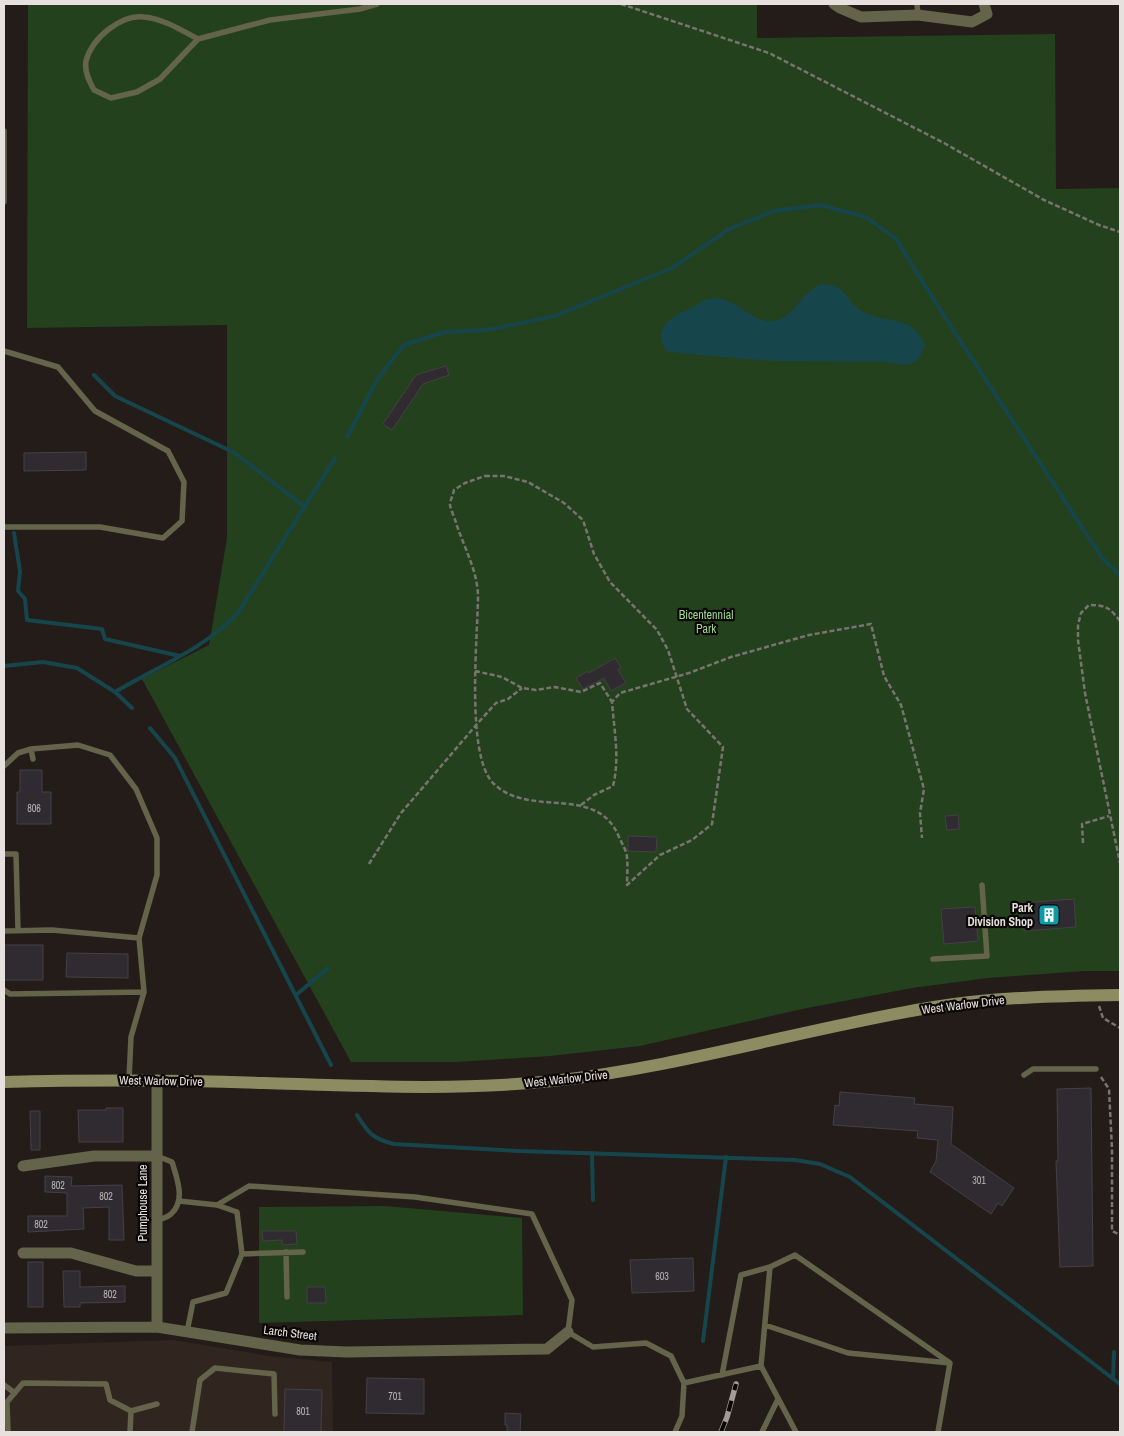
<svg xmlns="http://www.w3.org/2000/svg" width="1124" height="1436" font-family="'Archivo Narrow',sans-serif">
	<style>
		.built { fill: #31251f }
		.green { fill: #23411c }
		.water { fill: #16464c }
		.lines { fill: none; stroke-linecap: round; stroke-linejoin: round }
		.stream { stroke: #16464c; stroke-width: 4 }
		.building { fill: #302b30; stroke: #454046 }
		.path { stroke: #7a7471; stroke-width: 2.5; stroke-dasharray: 5 2.5; stroke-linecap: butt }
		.lane { stroke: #64644a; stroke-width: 5.5 }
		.street { stroke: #64644a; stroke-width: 11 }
		.secondary { stroke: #8c8c63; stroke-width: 12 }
		.rail-casing { stroke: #a19c99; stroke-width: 5.5 }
		.rail { stroke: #0a0706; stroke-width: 4; stroke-dasharray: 11; stroke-linecap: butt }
		.labels { text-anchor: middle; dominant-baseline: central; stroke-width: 4.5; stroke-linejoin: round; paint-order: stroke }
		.number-label { font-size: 10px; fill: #b8b4b3 }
		.park-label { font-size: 12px; fill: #9dd88f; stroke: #0a0706 }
		.poi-label { font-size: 12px; font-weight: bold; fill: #e6e1df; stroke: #0a0706; text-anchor: end }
		.street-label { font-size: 12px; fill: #e6e1df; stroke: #0a0706 }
	</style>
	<rect width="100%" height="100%" fill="#231c19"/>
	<path class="built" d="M 173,1340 L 269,1356 L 332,1362 L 333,1432 L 4,1432 L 4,1346 Z"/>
	<path class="green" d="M 28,4 L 757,4 L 757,38 L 1055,34 L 1056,189 L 1120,188 L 1120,971 L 1084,971 L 988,978 L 912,988 L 802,1009 L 640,1046 L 550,1056 L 457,1062 L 351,1062 L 142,679 L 209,645 L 227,538 L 227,325 L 27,328 Z
		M 385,1206 L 522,1218 L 523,1315 L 259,1323 L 259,1207 Z"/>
	<path class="water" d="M 820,284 C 848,284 843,298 860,310 C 874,320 893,318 908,325 C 917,329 921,338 925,345 C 917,370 906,365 884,362 L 774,361 L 677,353 L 667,351 C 660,342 659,336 664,326 C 669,318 680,313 689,309 C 695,306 702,300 709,299 C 734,293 751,324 773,321 C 793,317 795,304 808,293 C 811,290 816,287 820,284 Z"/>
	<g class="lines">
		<path class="stream" d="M 94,375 L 115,396 L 233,452 L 305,507
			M 347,437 L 378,378 L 404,345 L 445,332 L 487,330 L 555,316 L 672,268 L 729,229 L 774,211 L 820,205 L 866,217 L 896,239 L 939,308 L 1102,558 L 1120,575
			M 14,533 L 20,571 L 18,591 L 25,599 L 27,620 L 102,629 L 105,639 L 180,656
			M 4,666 L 43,662 L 77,668 L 115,692 L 132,708
			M 115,692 C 157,667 204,649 238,613 L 335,458
			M 150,728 L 175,758 L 331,1065
			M 296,995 L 328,968
			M 357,1115 C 368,1133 373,1139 394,1144 L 519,1151 L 795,1160 L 820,1164 L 850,1177 L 1120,1384
			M 592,1153 L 593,1200
			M 703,1341 L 726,1157
			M 1113,1379 L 1114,1352"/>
	</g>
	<path class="building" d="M 446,366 L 449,375 L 423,384 L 392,430 L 383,424 L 416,375 Z
		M 86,452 L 86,470 L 24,471 L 24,453 Z
		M 615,658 L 621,668 L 618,670 L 626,683 L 611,691 L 604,678 L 583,689 L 576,678 L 588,671 L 589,673 Z
		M 20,770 L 42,770 L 42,792 L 51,792 L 51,824 L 17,824 L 17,792 L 20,792 Z
		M 958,815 L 959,829 L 947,830 L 945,816 Z
		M 628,836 L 657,837 L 656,852 L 628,851 Z
		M 1074,899 L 1076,927 L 1024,931 L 1022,903 Z
		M 975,907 L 978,941 L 944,944 L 941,909 Z
		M 4,945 L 43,945 L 43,980 L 4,980 Z
		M 67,953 L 128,954 L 128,978 L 66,977 Z
		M 1091,1088 L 1093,1266 L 1060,1267 L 1056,1161 L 1058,1161 L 1057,1089 Z
		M 840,1092 L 915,1098 L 914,1104 L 953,1107 L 951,1144 L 1014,1188 L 1002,1206 L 998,1203 L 991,1214 L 930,1172 L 936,1161 L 938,1140 L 917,1138 L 918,1131 L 833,1125 L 835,1105 L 839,1106 Z
		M 106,1108 L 123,1108 L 123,1142 L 79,1142 L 78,1110 L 106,1110 Z
		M 30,1111 L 40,1111 L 40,1150 L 31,1150 Z
		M 45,1176 L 72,1177 L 71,1186 L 122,1185 L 124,1240 L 109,1240 L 109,1207 L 83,1208 L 84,1229 L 28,1232 L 28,1216 L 67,1216 L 67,1193 L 45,1192 Z
		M 262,1231 L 296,1231 L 297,1244 L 282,1245 L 282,1240 L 263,1241 Z
		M 693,1258 L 694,1291 L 632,1293 L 630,1260 Z
		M 28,1262 L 43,1262 L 43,1307 L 28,1307 Z
		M 63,1271 L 80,1271 L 80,1287 L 125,1286 L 125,1302 L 80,1303 L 80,1307 L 64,1307 Z
		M 307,1287 L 325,1287 L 326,1303 L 307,1303 Z
		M 367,1378 L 424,1379 L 424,1414 L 366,1413 Z
		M 285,1389 L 322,1390 L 321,1432 L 284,1432 Z
		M 505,1413 L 521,1414 L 520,1432 L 507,1432 L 507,1425 L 505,1425 Z"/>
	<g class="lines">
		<path class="path" d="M 621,4 L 769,53 L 944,143 L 1044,200 L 1099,225 L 1120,232
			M 485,476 L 504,476 L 528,482 L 564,503 L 583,520 L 594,554 L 610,582 L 657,630 L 668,650 L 687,709 L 723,747 L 712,824 L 692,840 L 660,855 L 627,885 C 627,876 628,867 627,858 C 627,851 622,844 619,837 C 597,783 531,819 494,784 C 465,757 478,635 478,595 C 477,570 464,547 456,523 C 455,518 451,511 450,505 C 450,501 453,495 454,490 L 465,483 Z
			M 1120,621 C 1110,608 1106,605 1089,605 L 1081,613 L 1078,625 L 1078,640 L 1085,693 L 1120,863
			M 475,671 L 502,677 L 522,688 L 536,690 L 555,687 L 581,692 L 600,683 L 612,702
			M 581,805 L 594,795 L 613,786 C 620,759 614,729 612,702 L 620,693 L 689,673 L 731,657 L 809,635 L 871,624 L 884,676 L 901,705 L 924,789 L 920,813 L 922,838
			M 1083,843 L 1082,824 L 1109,816
			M 369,864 L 401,813 L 477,724 L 496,703 L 508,699 L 522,688
			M 1099,1006 L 1103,1018 L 1120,1028
			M 1101,1077 L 1109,1089 L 1112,1149 L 1112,1231 L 1120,1235"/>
		<path class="lane" d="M 917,4 L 918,15
			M 198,39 C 181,30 164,19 144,17 C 121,14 92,38 86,61 C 84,71 89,81 94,90 L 111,98 L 137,92 L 160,79 L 198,39 L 270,20 L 360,9 L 377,4
			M 4,131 L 4,202
			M 4,351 L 58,367 L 95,411 L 168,451 L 184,482 L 182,521 L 163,538 L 100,527 L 4,527
			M 31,749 L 33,759
			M 4,766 L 18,753 L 31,749 L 78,745 L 110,755 L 136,789 L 157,838 L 157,875 L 139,938
			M 4,854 L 16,854 L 18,930
			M 4,931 L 52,930 L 139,938 L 144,992 L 131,1037 L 129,1080
			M 933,959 L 987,956 L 982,885
			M 4,990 L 10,994 L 144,992
			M 1024,1075 L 1033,1069 L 1096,1069
			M 157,1156 L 172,1162 C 177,1178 186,1201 171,1214 C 168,1217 161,1219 157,1221
			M 179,1201 L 217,1205 L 237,1212 L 242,1254 L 226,1293 L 193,1302 L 187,1332
			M 217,1205 L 249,1186 L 415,1197 L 532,1214 L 572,1300 L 568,1332 L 593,1347 L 646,1343 L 671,1356 L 684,1383 L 682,1416 L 675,1432
			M 286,1252 L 287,1297
			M 242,1254 L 303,1252
			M 770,1267 L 761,1366 L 796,1432
			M 765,1325 L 848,1353 L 950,1363
			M 722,1375 L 741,1275 L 770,1267 L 795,1255 L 950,1363 L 938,1432
			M 684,1383 L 761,1366
			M 4,1385 L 15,1393
			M 8,1432 L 7,1402 L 23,1383 L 106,1384 L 110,1400 L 131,1411 L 157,1404
			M 130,1432 L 131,1411
			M 192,1432 L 200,1380 L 215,1368 L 274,1374 L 275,1414
			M 762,1432 L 778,1399"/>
		<path class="street" d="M 834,4 L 840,8 L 861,17 L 918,15 L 972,22 L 987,14 L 984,4
			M 23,1166 L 94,1156 L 157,1156
			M 23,1253 L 71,1253 L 136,1271 L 157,1271
			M 157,1327 L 157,1080
			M 4,1328 L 157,1327 L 300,1350 L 347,1352 L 547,1349 L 568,1332"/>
		<path class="secondary" d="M 4,1082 C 91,1080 177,1080 264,1083 C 360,1086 456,1091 552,1081 C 681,1067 806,1028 934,1007 C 995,997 1058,996 1120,995"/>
		<g class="rail-casing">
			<path id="rail" d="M 721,1432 L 727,1417 L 736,1384"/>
		</g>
		<use href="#rail" class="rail"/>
	</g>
	<defs>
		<g id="building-square" transform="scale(1.125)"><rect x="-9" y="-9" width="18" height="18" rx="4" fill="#0f9aa8" stroke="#0a0706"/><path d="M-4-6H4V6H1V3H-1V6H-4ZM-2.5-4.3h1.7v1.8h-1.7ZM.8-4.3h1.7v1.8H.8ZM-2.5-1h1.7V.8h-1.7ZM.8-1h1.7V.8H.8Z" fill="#fff"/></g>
	</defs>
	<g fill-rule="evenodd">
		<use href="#building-square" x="1049" y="915"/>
	</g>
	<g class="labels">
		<g class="number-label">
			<text x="34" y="808">806</text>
			<text x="979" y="1180">301</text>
			<text x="58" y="1185">802</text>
			<text x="106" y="1196">802</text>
			<text x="41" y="1224">802</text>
			<text x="662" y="1276">603</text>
			<text x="110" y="1294">802</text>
			<text x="395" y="1396">701</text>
			<text x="303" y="1411">801</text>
		</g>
		<g class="park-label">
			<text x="706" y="615">Bicentennial<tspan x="706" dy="14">Park</tspan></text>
		</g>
		<g class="poi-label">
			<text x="1033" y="908">Park<tspan x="1033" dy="14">Division Shop</tspan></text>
		</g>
		<g class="street-label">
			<text transform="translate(963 1005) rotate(-7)">West Warlow Drive</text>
			<text transform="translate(566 1079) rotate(-6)">West Warlow Drive</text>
			<text transform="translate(161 1081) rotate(1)">West Warlow Drive</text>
			<text transform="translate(143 1203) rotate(-90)">Pumphouse Lane</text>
			<text transform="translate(290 1333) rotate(7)">Larch Street</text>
		</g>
	</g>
	<rect width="1124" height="1436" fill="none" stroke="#e6e1df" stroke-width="10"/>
</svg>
